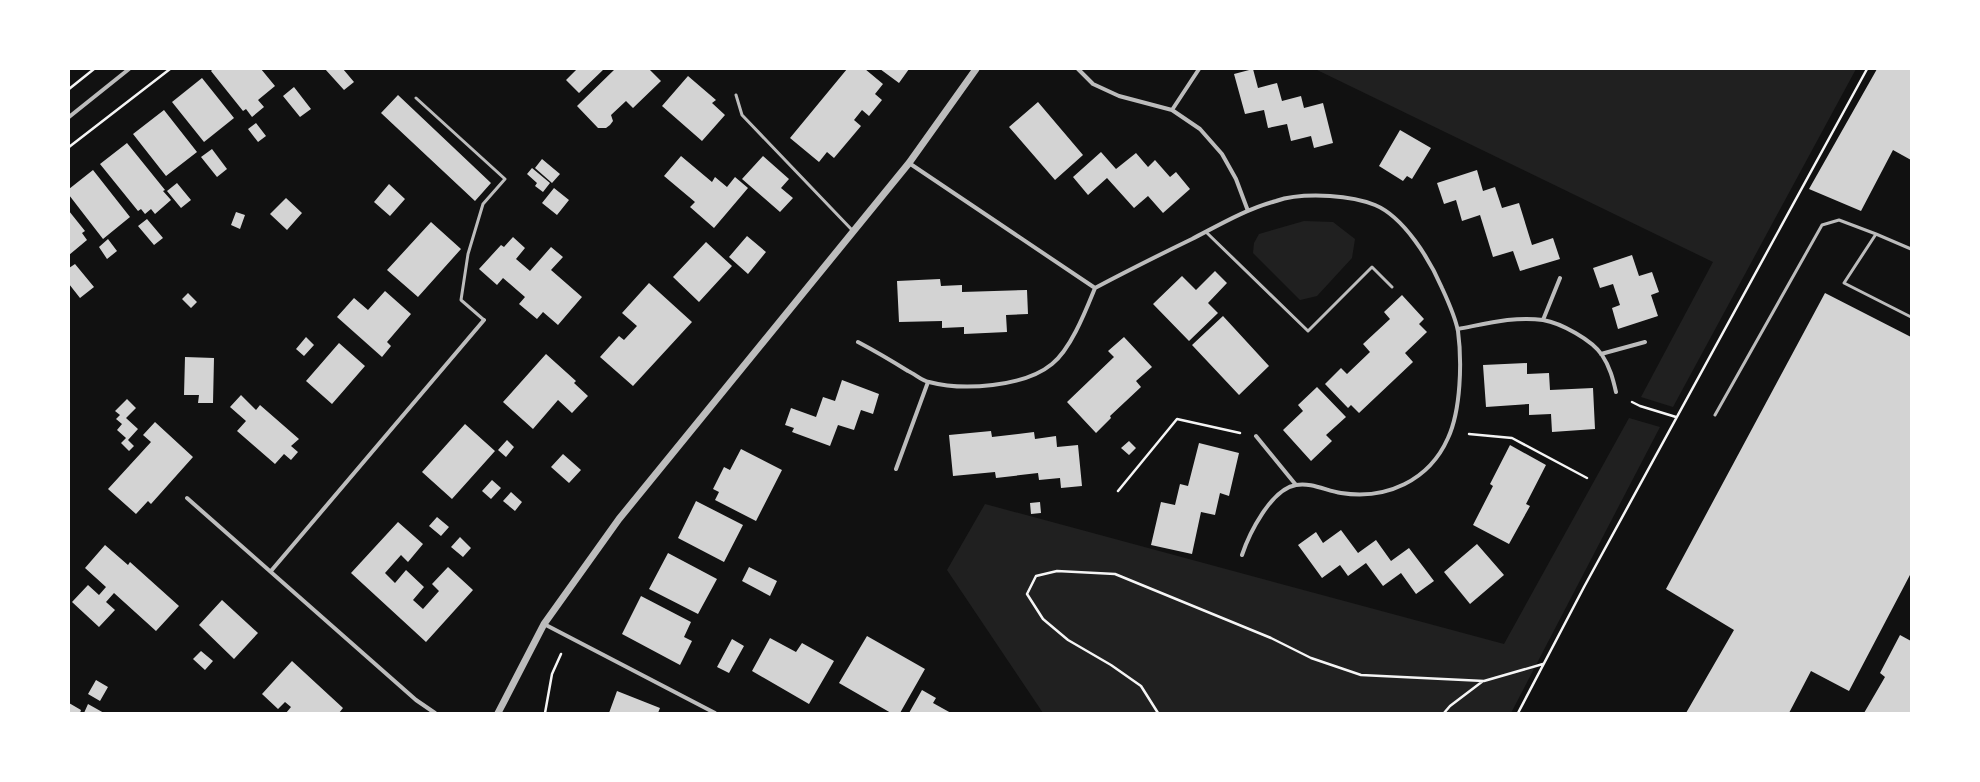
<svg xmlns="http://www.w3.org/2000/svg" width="1980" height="782" font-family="'Fira Sans Condensed',sans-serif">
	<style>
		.green { fill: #202020 }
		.building { fill: #d3d3d3 }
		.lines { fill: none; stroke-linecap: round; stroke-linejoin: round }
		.path { stroke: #f5f5f5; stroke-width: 2.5 }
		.service { stroke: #bcbcbc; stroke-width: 3 }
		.minor { stroke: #bcbcbc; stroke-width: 4 }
		.tertiary { stroke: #bcbcbc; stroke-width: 7 }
	</style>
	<rect width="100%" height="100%" fill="#111"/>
	<path class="green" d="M 1315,69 L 1856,69 L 1673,407 L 1641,397 L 1713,262 Z
		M 1304,221 L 1333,222 L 1355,239 L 1352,258 L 1317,296 L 1300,300 L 1253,253 L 1254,243 L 1259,234 Z
		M 1629,418 L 1660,427 L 1511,713 L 1043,713 L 947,570 L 985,504 L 1504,644 Z"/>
	<path class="building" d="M 213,69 L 261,69 L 275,86 L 258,100 L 264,107 L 252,117 L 246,109 L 243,111 L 211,71 Z
		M 325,69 L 343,69 L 354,82 L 344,90 Z
		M 577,69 L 604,69 L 579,93 L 566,80 Z
		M 615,69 L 649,69 L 661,81 L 633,108 L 626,101 L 611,115 L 613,121 L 610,125 L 606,128 L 598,128 L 577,106 Z
		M 847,69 L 865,69 L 883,84 L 875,94 L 882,100 L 869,116 L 862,110 L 854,120 L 861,126 L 834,158 L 827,152 L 819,162 L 790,138 Z
		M 880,69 L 909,69 L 899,83 Z
		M 1253,69 L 1258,88 L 1277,83 L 1282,101 L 1301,96 L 1304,108 L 1323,103 L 1333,143 L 1314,148 L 1311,136 L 1291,141 L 1287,124 L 1268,128 L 1264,110 L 1245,114 L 1234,74 Z
		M 1877,69 L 1911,69 L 1911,160 L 1893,150 L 1861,211 L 1809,189 Z
		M 688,76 L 716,100 L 712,103 L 725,115 L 702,141 L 662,106 Z
		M 202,78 L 234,118 L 204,142 L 172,102 Z
		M 294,87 L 311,109 L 300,117 L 283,96 Z
		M 398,95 L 491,183 L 475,201 L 381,113 Z
		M 1038,102 L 1083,155 L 1055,180 L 1009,127 Z
		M 164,110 L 197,152 L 166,176 L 133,134 Z
		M 256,123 L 266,136 L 258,142 L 248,129 Z
		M 1400,130 L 1431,148 L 1412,179 L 1407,176 L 1403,181 L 1379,166 Z
		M 127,143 L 165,190 L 163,191 L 171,200 L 155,214 L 151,209 L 145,214 L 141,209 L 138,211 L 100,164 Z
		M 212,149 L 227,169 L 217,177 L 201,157 Z
		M 1101,152 L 1116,169 L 1136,153 L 1148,167 L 1155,160 L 1170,177 L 1176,172 L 1190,189 L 1163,213 L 1148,196 L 1134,208 L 1107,178 L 1088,195 L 1073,177 Z
		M 681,156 L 712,182 L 715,177 L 727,187 L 735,177 L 748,188 L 714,228 L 690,207 L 695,202 L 664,176 Z
		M 763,156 L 789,179 L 781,188 L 793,198 L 780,212 L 742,179 Z
		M 542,159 L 560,174 L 552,183 L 535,168 Z
		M 532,168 L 550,183 L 543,192 L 535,186 L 537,183 L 527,174 Z
		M 93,170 L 130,217 L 103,239 L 69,195 L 69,189 Z
		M 1477,170 L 1483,191 L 1495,187 L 1502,208 L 1519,203 L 1532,245 L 1553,238 L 1560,259 L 1520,271 L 1513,251 L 1493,257 L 1480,215 L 1462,221 L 1456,200 L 1444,204 L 1437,183 Z
		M 177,183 L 191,200 L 181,208 L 167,191 Z
		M 389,184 L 405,199 L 390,216 L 374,202 Z
		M 554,188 L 569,200 L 557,215 L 542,203 Z
		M 286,198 L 302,213 L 287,230 L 270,214 Z
		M 69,211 L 85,231 L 82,233 L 87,240 L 69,255 Z
		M 236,212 L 245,215 L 240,229 L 231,225 Z
		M 147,219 L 163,238 L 154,245 L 138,226 Z
		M 431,222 L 461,249 L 418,297 L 387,270 Z
		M 747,236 L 766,252 L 748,274 L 729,257 Z
		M 513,237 L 525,248 L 516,259 L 530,271 L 551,247 L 563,257 L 551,270 L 582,297 L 558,325 L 543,312 L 537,319 L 519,304 L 525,297 L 503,278 L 497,285 L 479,269 L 501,245 L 504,247 Z
		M 108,239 L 117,251 L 107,259 L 99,247 Z
		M 706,242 L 732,266 L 699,302 L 673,277 Z
		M 1632,255 L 1639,276 L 1652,272 L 1659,292 L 1651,295 L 1658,316 L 1618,329 L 1612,308 L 1620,305 L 1613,284 L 1600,288 L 1593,268 Z
		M 75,264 L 94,287 L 80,298 L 69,284 L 69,268 Z
		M 1215,271 L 1227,283 L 1208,303 L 1218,313 L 1189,341 L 1153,304 L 1182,276 L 1196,290 Z
		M 940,279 L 941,286 L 962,285 L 962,292 L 1027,290 L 1028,314 L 1006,315 L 1007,332 L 964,334 L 964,327 L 942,328 L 942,321 L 899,322 L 897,281 Z
		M 649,283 L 692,322 L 633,386 L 600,357 L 619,336 L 624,340 L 637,326 L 622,313 Z
		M 385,291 L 411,314 L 387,342 L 391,346 L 382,357 L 337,317 L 354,298 L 368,310 Z
		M 188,293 L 197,302 L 191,308 L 182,299 Z
		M 1825,293 L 1911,337 L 1911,573 L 1849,691 L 1811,671 L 1789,713 L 1686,713 L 1734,630 L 1666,589 Z
		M 1402,295 L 1424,319 L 1419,324 L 1427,332 L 1405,353 L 1413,362 L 1359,413 L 1351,405 L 1348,408 L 1325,384 L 1341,368 L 1347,374 L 1370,352 L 1363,344 L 1390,319 L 1384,312 Z
		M 1223,316 L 1269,366 L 1239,395 L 1192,345 Z
		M 306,337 L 314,345 L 304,356 L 296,349 Z
		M 1124,337 L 1152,367 L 1136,381 L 1141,387 L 1110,416 L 1111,418 L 1096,433 L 1067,402 L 1114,357 L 1108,351 Z
		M 339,343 L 365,366 L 332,404 L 306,381 Z
		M 546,354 L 576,381 L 574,383 L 588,396 L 572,413 L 558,400 L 533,429 L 503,402 Z
		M 185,357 L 214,358 L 213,403 L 198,403 L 199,395 L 184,395 Z
		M 1527,363 L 1527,374 L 1549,373 L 1550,390 L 1593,388 L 1595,429 L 1552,432 L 1551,414 L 1529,415 L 1529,404 L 1486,407 L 1483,365 Z
		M 842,380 L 879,394 L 873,414 L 861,410 L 854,430 L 838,425 L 830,446 L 792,432 L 794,428 L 785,425 L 791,408 L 816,417 L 823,397 L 835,401 Z
		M 1317,387 L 1346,417 L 1326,435 L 1332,441 L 1311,461 L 1283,430 L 1303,411 L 1298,405 Z
		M 241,395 L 256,410 L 260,405 L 299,439 L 291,446 L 298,452 L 291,460 L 284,454 L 275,464 L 237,431 L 246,421 L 230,407 Z
		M 127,399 L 136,408 L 126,418 L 138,429 L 128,440 L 134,446 L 129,451 L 121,443 L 126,438 L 117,430 L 122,424 L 116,419 L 120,415 L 115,411 Z
		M 155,422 L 193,457 L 151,504 L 148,501 L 136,514 L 108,489 L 151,442 L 143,435 Z
		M 465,424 L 495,451 L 452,499 L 422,472 Z
		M 991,431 L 992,437 L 1034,432 L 1035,439 L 1056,436 L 1057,447 L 1078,445 L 1082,486 L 1061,488 L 1060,478 L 1039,480 L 1038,473 L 996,478 L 995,472 L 953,476 L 949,435 Z
		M 507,440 L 514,447 L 506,457 L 498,450 Z
		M 1129,441 L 1136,448 L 1129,455 L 1121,448 Z
		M 1199,443 L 1239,453 L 1229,496 L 1220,493 L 1215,515 L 1201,512 L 1192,554 L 1151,545 L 1161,502 L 1175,505 L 1180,484 L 1188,486 Z
		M 1510,445 L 1546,465 L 1526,504 L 1530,506 L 1509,544 L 1473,525 L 1493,486 L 1490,484 Z
		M 741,449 L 782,470 L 756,521 L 715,500 L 719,492 L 713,489 L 724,467 L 730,470 Z
		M 563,454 L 581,470 L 569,483 L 551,467 Z
		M 492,480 L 501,488 L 491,499 L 482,491 Z
		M 511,492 L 522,502 L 515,511 L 503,501 Z
		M 696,501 L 743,525 L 724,562 L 678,538 Z
		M 1040,502 L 1041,513 L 1031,514 L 1030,503 Z
		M 437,517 L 449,527 L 441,536 L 429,526 Z
		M 398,522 L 423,544 L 408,562 L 401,555 L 385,573 L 395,583 L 406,570 L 424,587 L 413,600 L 423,609 L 439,591 L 432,584 L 448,567 L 473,590 L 426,642 L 351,573 Z
		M 1341,530 L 1358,553 L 1376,540 L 1391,561 L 1409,548 L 1434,581 L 1416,594 L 1401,573 L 1383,586 L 1366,563 L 1348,576 L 1340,565 L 1322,578 L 1298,545 L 1316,532 L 1323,543 Z
		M 460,537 L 471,548 L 463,557 L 451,547 Z
		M 1477,544 L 1504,575 L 1470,604 L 1444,572 Z
		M 105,545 L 128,565 L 130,562 L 179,606 L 156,631 L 114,593 L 106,602 L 115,610 L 99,627 L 72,602 L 88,585 L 99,595 L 106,587 L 85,568 Z
		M 668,553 L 717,579 L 698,614 L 649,589 Z
		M 749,567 L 777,581 L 770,596 L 742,581 Z
		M 641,596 L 691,622 L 684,637 L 692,641 L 680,665 L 622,634 Z
		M 222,600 L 258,633 L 234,659 L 199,625 Z
		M 1900,635 L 1911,641 L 1911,713 L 1864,713 L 1885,677 L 1880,673 Z
		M 867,636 L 925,669 L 900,713 L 891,713 L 839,683 Z
		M 770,638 L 796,652 L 802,643 L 834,661 L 809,704 L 752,671 Z
		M 732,639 L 744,646 L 729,673 L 717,667 Z
		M 201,651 L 213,661 L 205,670 L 193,659 Z
		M 292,661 L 343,708 L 339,713 L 286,713 L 291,707 L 285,702 L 278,709 L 262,694 Z
		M 96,680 L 108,687 L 100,701 L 88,694 Z
		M 922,690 L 936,698 L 933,703 L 951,713 L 909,713 Z
		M 617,691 L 660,708 L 658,713 L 609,713 Z
		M 69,703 L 81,710 L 80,713 L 69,713 Z
		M 88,704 L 104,713 L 84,713 Z"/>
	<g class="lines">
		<path class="path" d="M 69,89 L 94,69
			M 69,147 L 170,69
			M 1632,402 L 1640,406 L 1676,417
			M 1469,434 L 1512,438 L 1587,478
			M 1118,491 L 1177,419 L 1240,433
			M 545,713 L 552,674 L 561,654
			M 1158,713 L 1141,686 L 1111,665 L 1068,640 L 1043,619 L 1027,594 L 1036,576 L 1057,571 L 1115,574 L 1271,638 L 1311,658 L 1361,675 L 1484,681 L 1543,664
			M 1444,713 L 1450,706 L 1483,681
			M 1518,713 L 1584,587 L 1867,69"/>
		<path class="service" d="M 736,95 L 742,115 L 853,231
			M 416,98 L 505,179 L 483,204 L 468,254 L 461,300 L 484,320
			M 1206,232 L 1308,331 L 1372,267 L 1392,287
			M 1911,249 L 1876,234 L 1844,283 L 1911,317
			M 1715,415 L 1822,225 L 1839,220 L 1876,234"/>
		<path class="minor" d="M 1078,69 L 1093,84 L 1119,96 L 1172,110 L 1200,129 L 1222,154 L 1236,179 L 1248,211
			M 1172,110 L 1199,69
			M 69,117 L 129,69
			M 909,163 L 1095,288 C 1127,271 1159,255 1192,239 C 1219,225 1246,209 1276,201 C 1293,195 1312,195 1330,196 C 1345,197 1360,199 1375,205 C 1404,217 1430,260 1442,288 C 1448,301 1455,316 1458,331 C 1462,361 1461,410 1448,438 C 1429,481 1386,500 1341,493 C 1327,491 1311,482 1296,485 C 1271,489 1249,534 1242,555
			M 1543,320 L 1560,278
			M 1458,329 C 1485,324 1514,316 1543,320 C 1561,323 1592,340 1602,355 C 1610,367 1613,379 1616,392
			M 858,342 C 875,351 892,361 908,371 C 915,374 922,381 929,382 C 963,391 1024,387 1052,364 C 1071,349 1086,310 1095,288
			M 1601,354 L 1645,342
			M 1256,436 L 1296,485
			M 896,469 L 928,382
			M 187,498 L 416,700 L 435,713
			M 271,571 L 484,320
			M 544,624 L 715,713"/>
		<path class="tertiary" d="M 498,713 L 544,624 L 619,519 L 909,163 L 976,69"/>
	</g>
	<rect width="1980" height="782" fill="none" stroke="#ffffff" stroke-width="140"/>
</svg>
